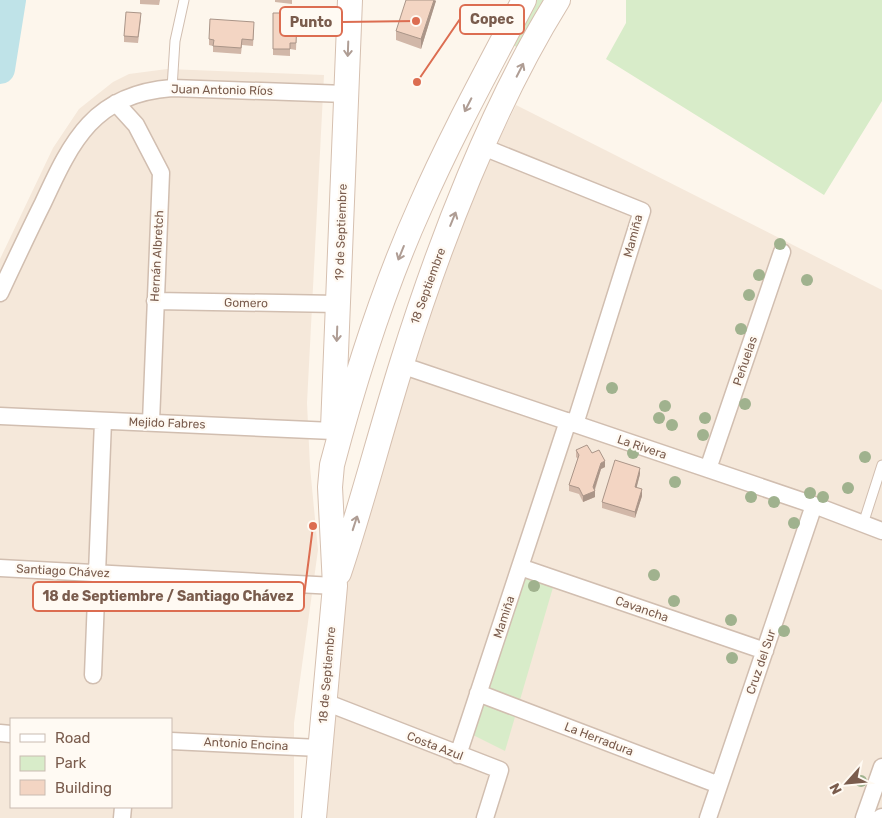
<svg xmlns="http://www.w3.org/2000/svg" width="882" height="818" font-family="Rubik,sans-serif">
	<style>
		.residential { fill: #f5e8da; fill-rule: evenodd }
		.green { fill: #d8ecc9 }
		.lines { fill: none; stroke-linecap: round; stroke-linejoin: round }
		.river { stroke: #bfe3e8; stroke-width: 30 }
		.lane-casing { stroke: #d1beb0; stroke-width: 11 }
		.street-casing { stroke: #d1beb0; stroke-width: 19 }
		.secondary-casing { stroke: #d6c0b0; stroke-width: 26 }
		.lane { stroke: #fff; stroke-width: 9 }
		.street { stroke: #fff; stroke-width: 16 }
		.secondary { stroke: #fff; stroke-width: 24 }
		.tree { fill: #a0b28e }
		.wall { fill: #d1b7a8 }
		.shaded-wall { fill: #aa9588 }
		.building { fill: #f3d5c3; stroke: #aa9588 }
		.oneway { stroke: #af9d94 }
		.labels { text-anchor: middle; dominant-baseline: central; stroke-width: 4.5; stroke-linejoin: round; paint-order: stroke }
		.street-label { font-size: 12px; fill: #7a5c4d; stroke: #fffaf3 }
		.leader { fill: none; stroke: #dc6d51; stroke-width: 2 }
		.callout-dot { fill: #dc6d51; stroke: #fffaf3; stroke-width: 2 }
		.callout { fill: #fffaf3; stroke: #dc6d51; stroke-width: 2 }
		.callout-label { font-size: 14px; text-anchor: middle; font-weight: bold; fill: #7a5c4d }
	</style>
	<rect width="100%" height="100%" fill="#fdf6ec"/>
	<path class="residential" d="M 167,69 L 324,75 L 307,403 L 310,467 L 318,550 L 294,723 L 294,818 L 0,818 L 0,259 L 53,148 L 79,109 L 113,82 L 129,74 ZM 11,719 L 171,719 L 171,807 L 11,807 Z
		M 516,105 L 882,290 L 882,818 L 327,818 L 325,748 L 353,532 L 442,255 Z"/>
	<path class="green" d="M 535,0 L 556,0 L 527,51 L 512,45 Z
		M 626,0 L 882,0 L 882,101 L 824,195 L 606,59 L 626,23 Z
		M 528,565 L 554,584 L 505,751 L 473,735 Z"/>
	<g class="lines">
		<path class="river" d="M 0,69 L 11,0"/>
		<g class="lane-casing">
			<path id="lane" d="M 172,88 L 175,41 L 184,0
				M 863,524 L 882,465"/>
		</g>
		<g class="street-casing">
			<path id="street" d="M 116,103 L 136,125 L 161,173 L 151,422
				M 483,147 L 642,211 L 575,424
				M 0,293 C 14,263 28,233 43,203 C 72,140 94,94 172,88 L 346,94
				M 155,301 L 338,304
				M 401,365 L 814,505 L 882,531
				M 0,416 L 333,431
				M 708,469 L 782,252
				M 520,567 L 765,651
				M 0,568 L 335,586
				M 93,675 L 103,421
				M 478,693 L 719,785
				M 325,702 L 500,770 L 485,818
				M 0,733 L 11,734
				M 171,741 L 320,748
				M 458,755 L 568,421
				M 122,818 L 123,807
				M 708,818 L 814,505
				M 864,818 L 882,767
				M 880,818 L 882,817"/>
		</g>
		<g class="secondary-casing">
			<path id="secondary" d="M 333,428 L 350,0
				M 339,573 C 362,504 380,433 402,363 C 439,244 492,106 558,0
				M 314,818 L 335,586 L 330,487 L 332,465 C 355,378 383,289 420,207 C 451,136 488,69 524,0"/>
		</g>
		<use href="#lane" class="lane"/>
		<use href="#street" class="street"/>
		<use href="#secondary" class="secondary"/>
	</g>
	<g class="tree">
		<circle cx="780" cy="244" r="6"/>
		<circle cx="759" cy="275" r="6"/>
		<circle cx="807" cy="280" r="6"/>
		<circle cx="749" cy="295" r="6"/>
		<circle cx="741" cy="329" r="6"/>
		<circle cx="612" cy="388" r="6"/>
		<circle cx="745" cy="404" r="6"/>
		<circle cx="665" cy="406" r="6"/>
		<circle cx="659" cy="418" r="6"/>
		<circle cx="705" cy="418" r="6"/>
		<circle cx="672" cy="425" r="6"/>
		<circle cx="703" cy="435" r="6"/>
		<circle cx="633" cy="453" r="6"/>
		<circle cx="865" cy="457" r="6"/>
		<circle cx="675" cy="482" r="6"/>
		<circle cx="848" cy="488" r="6"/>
		<circle cx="810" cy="493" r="6"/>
		<circle cx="751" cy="497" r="6"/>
		<circle cx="823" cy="497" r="6"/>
		<circle cx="774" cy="502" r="6"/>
		<circle cx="794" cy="523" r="6"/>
		<circle cx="654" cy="575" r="6"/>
		<circle cx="534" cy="586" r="6"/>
		<circle cx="674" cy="601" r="6"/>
		<circle cx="731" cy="620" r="6"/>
		<circle cx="784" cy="631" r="6"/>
		<circle cx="732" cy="658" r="6"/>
		<circle cx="861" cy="781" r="6"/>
	</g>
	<path class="wall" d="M 140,0 L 160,0 L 159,5 L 140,4 Z
		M 275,0 L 292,0 L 292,4 L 275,2 Z
		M 436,0 L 421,49 L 396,40 L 396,31 Z
		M 273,13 L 292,19 L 297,20 L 296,50 L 290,49 L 290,56 L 273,55 Z
		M 141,19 L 138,43 L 124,42 L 124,36 Z
		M 254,29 L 253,46 L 242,45 L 241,54 L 213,52 L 213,46 L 209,45 L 209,39 Z
		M 576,450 L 592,453 L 605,467 L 601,469 L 595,490 L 595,497 L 583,502 L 579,494 L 569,491 L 569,485 L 578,459 L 576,457 Z
		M 640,474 L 636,488 L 642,496 L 635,518 L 602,508 L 602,502 Z"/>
	<path class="shaded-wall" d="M 434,0 L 436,1 L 421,49 L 421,39 Z
		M 605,461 L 605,467 L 601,469 L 594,491 L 595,491 L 595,497 L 583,502 L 583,496 L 593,487 L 601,463 Z
		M 640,468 L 640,474 L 635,494 L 635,487 Z
		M 642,489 L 642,496 L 635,518 L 635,512 Z"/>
	<path class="building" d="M 406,0 L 434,0 L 421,39 L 396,31 Z
		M 126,12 L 141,13 L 138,37 L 124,36 Z
		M 273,13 L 292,13 L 292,19 L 297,20 L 296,43 L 290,43 L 290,49 L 273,49 Z
		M 210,19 L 254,22 L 253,40 L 242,39 L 241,48 L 213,46 L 214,40 L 209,39 Z
		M 587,445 L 592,453 L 599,450 L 605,461 L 601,463 L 593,487 L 595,491 L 583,496 L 579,488 L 569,485 L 579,455 L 576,450 Z
		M 615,460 L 640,468 L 635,487 L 642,489 L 635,512 L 602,502 Z"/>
	<defs><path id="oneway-shaft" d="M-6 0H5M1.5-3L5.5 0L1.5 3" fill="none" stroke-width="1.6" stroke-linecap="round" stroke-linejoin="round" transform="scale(1.25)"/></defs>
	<g class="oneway">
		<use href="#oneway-shaft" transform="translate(348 49) rotate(92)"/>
		<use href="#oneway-shaft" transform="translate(520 70) rotate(-63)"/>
		<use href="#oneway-shaft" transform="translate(468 105) rotate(117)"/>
		<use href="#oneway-shaft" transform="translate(453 219) rotate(-68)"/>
		<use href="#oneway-shaft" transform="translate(401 253) rotate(112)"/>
		<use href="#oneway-shaft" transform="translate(337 334) rotate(92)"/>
		<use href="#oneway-shaft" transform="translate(355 523) rotate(-72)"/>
	</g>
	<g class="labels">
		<g class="street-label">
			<text transform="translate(222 90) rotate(1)">Juan Antonio Ríos</text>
			<text transform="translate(341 232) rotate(-88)">19 de Septiembre</text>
			<text transform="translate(633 236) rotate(-75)">Mamiña</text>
			<text transform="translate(157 256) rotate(-87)">Hernán Albretch</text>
			<text transform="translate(428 286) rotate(-70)">18 Septiembre</text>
			<text transform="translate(246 303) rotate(1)">Gomero</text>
			<text transform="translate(745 361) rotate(-71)">Peñuelas</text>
			<text transform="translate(167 423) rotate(2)">Mejido Fabres</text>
			<text transform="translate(642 447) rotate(19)">La Rivera</text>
			<text transform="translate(63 571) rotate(3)">Santiago Chávez</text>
			<text transform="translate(642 609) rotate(19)">Cavancha</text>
			<text transform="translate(504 617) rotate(-72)">Mamiña</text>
			<text transform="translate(761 662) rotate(-71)">Cruz del Sur</text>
			<text transform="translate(327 675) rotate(-85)">18 de Septiembre</text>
			<text transform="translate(599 739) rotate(21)">La Herradura</text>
			<text transform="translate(246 744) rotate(3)">Antonio Encina</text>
			<text transform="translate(435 746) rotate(21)">Costa Azul</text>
		</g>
	</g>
	<path class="leader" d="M417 82L460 19M416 21L342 22M313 526L304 596"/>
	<g class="callout-dot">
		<circle cx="417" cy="82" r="5"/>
		<circle cx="416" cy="21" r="5"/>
		<circle cx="313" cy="526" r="5"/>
	</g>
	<g class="callout">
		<rect x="460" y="5" width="64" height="29" rx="5"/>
		<rect x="280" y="7" width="62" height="29" rx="5"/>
		<rect x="33" y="582" width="271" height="29" rx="5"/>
	</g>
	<g class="callout-label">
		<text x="492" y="24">Copec</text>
		<text x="311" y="27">Punto</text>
		<text x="168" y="601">18 de Septiembre / Santiago Chávez</text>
	</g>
	<rect x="10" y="718" width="162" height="90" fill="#fffaf3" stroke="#cabbb1"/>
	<rect x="20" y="734" width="25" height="8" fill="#ffffff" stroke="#cabbb1"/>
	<text x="55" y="743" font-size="15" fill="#7a5c4d">Road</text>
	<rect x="20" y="756" width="25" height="15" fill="#d8ecc9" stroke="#cabbb1"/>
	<text x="55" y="768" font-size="15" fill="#7a5c4d">Park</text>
	<rect x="20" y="780" width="25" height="15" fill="#f3d5c3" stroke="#cabbb1"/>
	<text x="55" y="793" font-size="15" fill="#7a5c4d">Building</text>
	<g transform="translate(847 783) rotate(243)" stroke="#fffaf3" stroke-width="4" paint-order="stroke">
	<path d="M0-4L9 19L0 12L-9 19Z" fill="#7a5c4d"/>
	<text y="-8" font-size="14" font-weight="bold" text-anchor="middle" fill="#7a5c4d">N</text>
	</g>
</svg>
